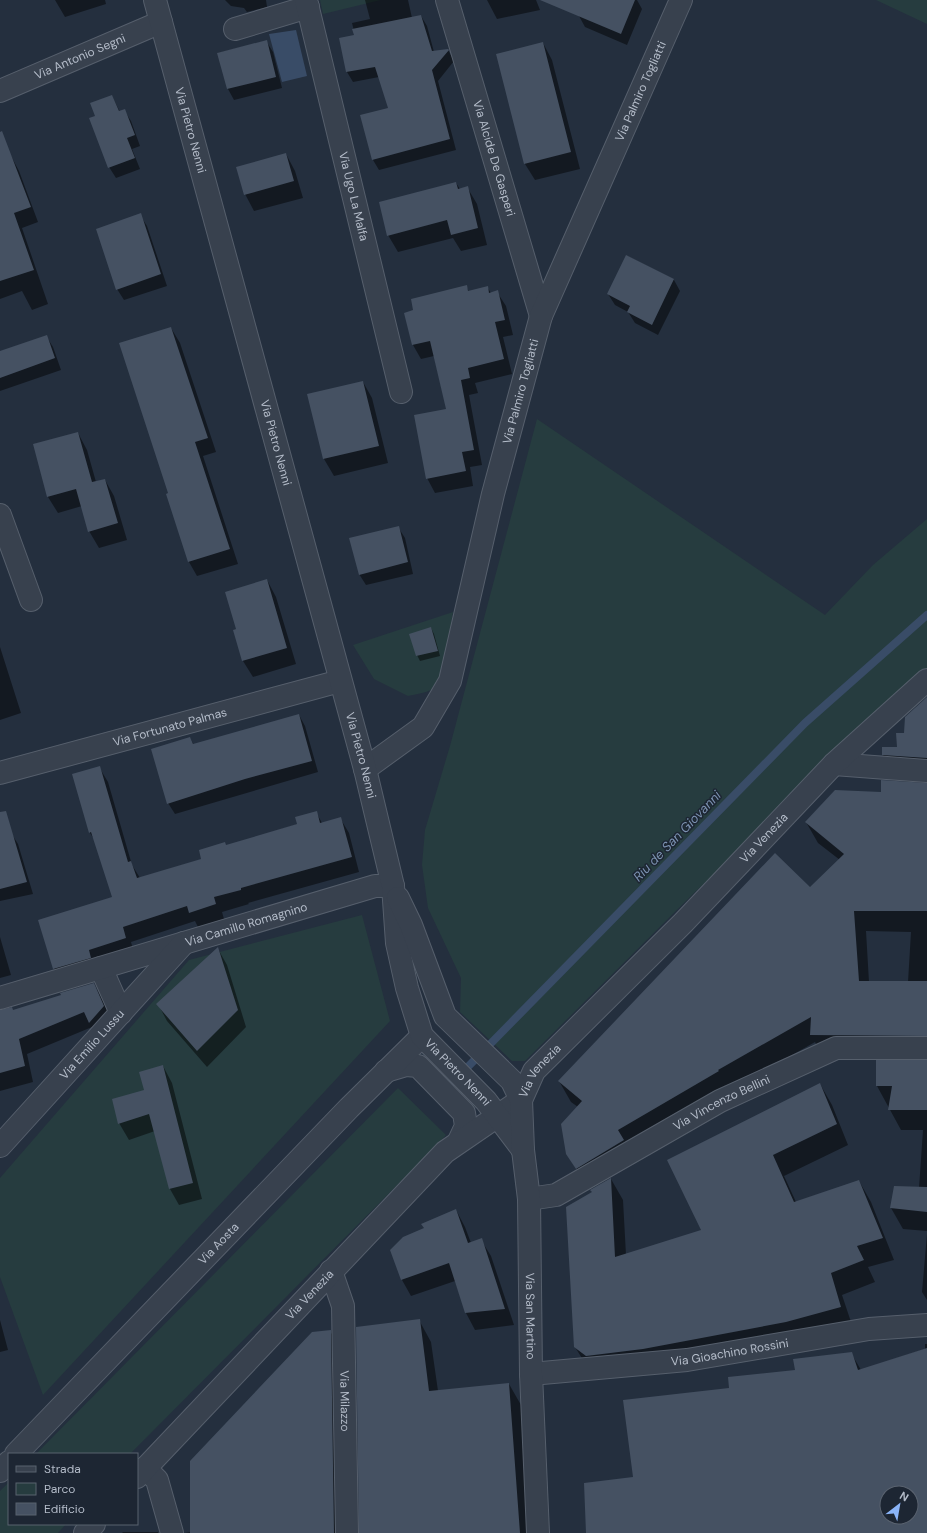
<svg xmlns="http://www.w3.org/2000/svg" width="927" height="1533" font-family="'DM Sans',sans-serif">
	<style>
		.green { fill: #263c3f }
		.water { fill: #394c67 }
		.shadow { fill: #0007; fill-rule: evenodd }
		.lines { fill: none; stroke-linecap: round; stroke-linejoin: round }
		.stream { stroke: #394c67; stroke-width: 8 }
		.building { fill: #455162; fill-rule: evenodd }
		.pedestrian-casing { stroke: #565f6c; stroke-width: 24 }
		.minor-casing { stroke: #565f6c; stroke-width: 24 }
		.tertiary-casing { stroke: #565f6c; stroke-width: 24 }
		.pedestrian { stroke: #38414e; stroke-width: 22 }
		.minor { stroke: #38414e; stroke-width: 22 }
		.tertiary { stroke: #38414e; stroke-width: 22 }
		.labels { text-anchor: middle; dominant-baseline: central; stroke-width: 3; stroke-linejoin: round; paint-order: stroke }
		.street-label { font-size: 12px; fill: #b4bcc9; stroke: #1d2633 }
		.water-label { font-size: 13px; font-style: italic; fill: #7c92b1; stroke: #1d2633 }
	</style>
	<rect width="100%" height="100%" fill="#242f3e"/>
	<path class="green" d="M 320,0 L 381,0 L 323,14 Z
		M 876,0 L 927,0 L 927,24 Z
		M 537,419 L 825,615 L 873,565 L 927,519 L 927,674 L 695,892 L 525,1061 L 512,1061 L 460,1012 L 461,978 L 428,908 L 422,865 L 425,830 L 450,746 Z
		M 453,612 C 450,628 445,682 433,689 C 426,693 416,694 408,696 L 374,679 L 353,645 Z
		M 362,915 L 390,1021 L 43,1395 L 0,1277 L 0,1178 L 189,960 Z
		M 398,1088 L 446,1135 L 437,1145 L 130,1454 L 36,1454 Z
		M 9,1482 L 9,1524 L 66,1524 L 58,1533 L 0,1533 L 0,1491 Z"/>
	<path class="water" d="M 296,30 L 307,76 L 282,82 L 269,34 Z"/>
	<path class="shadow" d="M 55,0 L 105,0 L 106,4 L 65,17 Z
		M 225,0 L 266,0 L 267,7 L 247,12 L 244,8 L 231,6 Z
		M 365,0 L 408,0 L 412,18 L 421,16 L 427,26 L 434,52 L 448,50 L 454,61 L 438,81 L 456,150 L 379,170 L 373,160 L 389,108 L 379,77 L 353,82 L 347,72 L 355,35 L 352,23 L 370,19 Z
		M 487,0 L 536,0 L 540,10 L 497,19 Z
		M 586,0 L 637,0 L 642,9 L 627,45 L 585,27 L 579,16 Z
		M 266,41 L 273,52 L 282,88 L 234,100 L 228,89 L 218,53 Z
		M 543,43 L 552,60 L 580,169 L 535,180 L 525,164 L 497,55 Z
		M 112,96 L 120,112 L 124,110 L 131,121 L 140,146 L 132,149 L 140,169 L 116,178 L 109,167 Z
		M 286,154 L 295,171 L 303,198 L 254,211 L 245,194 Z
		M 11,156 L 19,171 L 38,222 L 22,228 L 48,304 L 32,310 L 22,291 L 0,299 L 0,160 Z
		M 456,183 L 460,189 L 467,187 L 477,204 L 487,245 L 461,251 L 453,238 L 398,252 L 388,235 Z
		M 140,215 L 147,226 L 167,286 L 124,300 L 117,289 Z
		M 627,256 L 674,280 L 680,291 L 658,335 L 635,323 L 628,312 L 615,305 L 608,294 Z
		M 466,286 L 469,292 L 487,287 L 491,293 L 497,292 L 506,306 L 513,335 L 503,337 L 512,374 L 475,383 L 478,393 L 469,395 L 482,465 L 470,467 L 473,486 L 435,493 L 427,478 L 447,410 L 434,356 L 421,359 L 413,345 L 415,311 Z
		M 171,328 L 180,343 L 216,452 L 203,456 L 238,564 L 197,576 L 189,562 L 168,494 L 170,494 Z
		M 46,336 L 53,347 L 61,370 L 0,391 L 0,352 Z
		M 363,382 L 372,398 L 388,463 L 334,476 L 324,459 L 308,395 Z
		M 78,433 L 87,450 L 96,482 L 105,480 L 114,496 L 127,540 L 99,548 L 89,531 L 82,506 L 58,513 L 48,497 L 34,445 Z
		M 398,527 L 405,538 L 413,574 L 366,585 L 359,574 Z
		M 267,580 L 276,597 L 296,664 L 253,677 L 243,661 L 234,630 L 237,629 Z
		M 431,628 L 434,634 L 440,656 L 420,661 L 417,655 Z
		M 0,647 L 21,713 L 0,720 Z
		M 927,698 L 927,778 L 895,776 L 883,755 L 898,748 Z
		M 299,715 L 305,726 L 318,772 L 175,814 L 168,803 L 190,738 L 194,745 Z
		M 99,767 L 108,782 L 132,865 L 140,878 L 203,859 L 227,846 L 298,824 L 316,812 L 322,823 L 340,818 L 349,833 L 359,872 L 248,903 L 249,904 L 222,912 L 224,919 L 198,927 L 195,921 L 131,942 L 134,953 L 63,983 L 54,969 L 113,897 L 96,842 L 90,833 L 73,775 Z
		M 927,784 L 927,1056 L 823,1056 L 815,1042 L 729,1091 L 635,1161 L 589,1189 L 567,1154 L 578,1107 L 571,1102 L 559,1081 L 810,889 L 840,860 L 818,843 L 806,822 L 881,793 ZM 866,931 L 911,932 L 908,982 L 869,982 Z
		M 11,833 L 18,844 L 33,894 L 0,901 L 0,835 Z
		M 0,937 L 11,975 L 0,978 Z
		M 218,949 L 227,965 L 246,1027 L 207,1067 L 167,1021 L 158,1004 Z
		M 94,984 L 102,999 L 112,1022 L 98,1037 L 92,1027 L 27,1054 L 33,1082 L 0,1091 L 0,1015 L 62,996 Z
		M 927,1062 L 927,1231 L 903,1229 L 891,1208 L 919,1188 L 923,1130 L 901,1130 L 877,1086 Z
		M 163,1066 L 172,1083 L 202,1199 L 179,1205 L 170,1189 L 155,1131 L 129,1140 L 119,1123 Z
		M 820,1084 L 832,1105 L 848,1145 L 784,1176 L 796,1202 L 859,1181 L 871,1202 L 894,1260 L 868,1267 L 875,1282 L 842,1295 L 853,1328 L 588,1368 L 575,1347 L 593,1192 L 611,1179 L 623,1200 L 626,1255 L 702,1231 Z
		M 456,1210 L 465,1227 L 471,1243 L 481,1240 L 491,1256 L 514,1325 L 475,1330 L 466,1313 L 455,1281 L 411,1296 L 402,1280 L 391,1250 Z
		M 927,1234 L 927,1300 L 922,1292 Z
		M 0,1320 L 8,1350 L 0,1352 Z
		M 419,1320 L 431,1342 L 438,1391 L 509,1384 L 521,1405 L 530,1533 L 360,1533 Z
		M 330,1331 L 343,1352 L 346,1533 L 185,1533 L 191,1532 Z
		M 925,1344 L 927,1344 L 927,1533 L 587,1533 L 634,1478 L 730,1389 L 797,1371 L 851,1353 L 861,1370 L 925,1349 ZM 887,1493 L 911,1493 L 911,1517 L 887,1517 Z
		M 123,1532 L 158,1532 L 158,1533 L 122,1533 Z"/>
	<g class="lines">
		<path class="stream" d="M 452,1083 L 805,723 L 927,615"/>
	</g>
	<path class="building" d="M 540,0 L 635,0 L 621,34 Z
		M 421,15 L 432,51 L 448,49 L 449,50 L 432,70 L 450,139 L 372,160 L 360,115 L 388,108 L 375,67 L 346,72 L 339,38 L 354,35 L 352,29 Z
		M 267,40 L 276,77 L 227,89 L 217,53 Z
		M 543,42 L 571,152 L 524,164 L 496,54 Z
		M 112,95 L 119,111 L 125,109 L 135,135 L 127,138 L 135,158 L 108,168 L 89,118 L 95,116 L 90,103 Z
		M 2,131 L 31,207 L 14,213 L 34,270 L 0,281 L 0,132 Z
		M 286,153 L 294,181 L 244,195 L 236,167 Z
		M 456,182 L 458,189 L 468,186 L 478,228 L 451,235 L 447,220 L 387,236 L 379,202 Z
		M 141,213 L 161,274 L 116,290 L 96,229 Z
		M 626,255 L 674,279 L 652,325 L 627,312 L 630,306 L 607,294 Z
		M 467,285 L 468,291 L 488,286 L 489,293 L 498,290 L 505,320 L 495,322 L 504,359 L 468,368 L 470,378 L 461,380 L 474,450 L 462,452 L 466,471 L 426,479 L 414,415 L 446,409 L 430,341 L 412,345 L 404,313 L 413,310 L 411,299 Z
		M 171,327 L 208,438 L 195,442 L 230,549 L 188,562 L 166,494 L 168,493 L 119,343 Z
		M 47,335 L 55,358 L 0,378 L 0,351 Z
		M 363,381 L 379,446 L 323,459 L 307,394 Z
		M 78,432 L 92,482 L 105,479 L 118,523 L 88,532 L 76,489 L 47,497 L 33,444 Z
		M 399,526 L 408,562 L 359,575 L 349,538 Z
		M 267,579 L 287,648 L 242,661 L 233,630 L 236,629 L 225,592 Z
		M 431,627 L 438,651 L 416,656 L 409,634 Z
		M 927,697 L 927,758 L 882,755 L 882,747 L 897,747 L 896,733 L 904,733 L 905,717 Z
		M 299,714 L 312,761 L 245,779 L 167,804 L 151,749 L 190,737 L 193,744 Z
		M 100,766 L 128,862 L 131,861 L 137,878 L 201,859 L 199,850 L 225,842 L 226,845 L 297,824 L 295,817 L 317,811 L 320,823 L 341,817 L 352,857 L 241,888 L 241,890 L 214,897 L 216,904 L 189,913 L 187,906 L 123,927 L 126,938 L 89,950 L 91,958 L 53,969 L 38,920 L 112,897 L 91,832 L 89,833 L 72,774 Z
		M 881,780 L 927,783 L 927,911 L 854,911 L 859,981 L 927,981 L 927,1036 L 810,1035 L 811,1017 L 718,1070 L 719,1071 L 618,1130 L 624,1140 L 576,1169 L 566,1154 L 561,1124 L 582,1101 L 558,1081 L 775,853 L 810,887 L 844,854 L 805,822 L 835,790 L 881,792 Z
		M 6,811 L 27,882 L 0,889 L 0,812 Z
		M 218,947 L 238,1010 L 197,1051 L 156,1004 Z
		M 94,983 L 104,1006 L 89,1023 L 84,1012 L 19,1039 L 25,1066 L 0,1073 L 0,1010 L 12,1007 L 13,1010 L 61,995 L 60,993 Z
		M 876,1060 L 927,1060 L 927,1110 L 888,1110 L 892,1086 L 876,1086 Z
		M 163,1065 L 193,1183 L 169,1189 L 149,1114 L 118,1124 L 112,1099 L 144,1090 L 139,1072 Z
		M 820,1083 L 837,1124 L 773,1155 L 794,1202 L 859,1180 L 883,1238 L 857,1246 L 864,1260 L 831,1273 L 841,1307 L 786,1322 L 643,1349 L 586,1356 L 574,1347 L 566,1207 L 592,1192 L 590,1190 L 611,1178 L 615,1257 L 701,1230 L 667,1160 Z
		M 894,1186 L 927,1187 L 927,1212 L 890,1208 Z
		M 456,1209 L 468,1243 L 482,1238 L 505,1309 L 465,1313 L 449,1263 L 401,1280 L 390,1250 L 403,1237 L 424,1228 L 421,1224 Z
		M 420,1319 L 429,1391 L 509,1383 L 520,1533 L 359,1533 L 356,1327 Z
		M 331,1330 L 334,1533 L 190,1533 L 190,1461 L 312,1332 Z
		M 927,1348 L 927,1533 L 586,1533 L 584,1483 L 633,1477 L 623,1400 L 729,1388 L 728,1377 L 795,1370 L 793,1359 L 852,1352 L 858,1370 ZM 887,1493 L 911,1493 L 911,1517 L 887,1517 Z"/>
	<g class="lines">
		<g class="pedestrian-casing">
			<path id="pedestrian" d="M 235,29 L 308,7"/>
		</g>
		<g class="minor-casing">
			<g id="minor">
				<path id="s1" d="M 306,0 L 401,392"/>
				<path id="s2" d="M 447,0 L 541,316"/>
				<path id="s3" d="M 0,91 L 161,22"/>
				<path d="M 0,515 L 31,600"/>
				<path d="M 834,764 L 927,771"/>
				<path id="s4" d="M 365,769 L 423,727 L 450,681 L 493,494 L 541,316 L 681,0"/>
				<path id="s5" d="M 0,773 L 340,681"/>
				<path d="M 101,968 L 121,1013"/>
				<path id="s6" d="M 0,998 L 375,886 L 393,886"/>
				<path d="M 386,1071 L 406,1065 L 418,1066 L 464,1113 L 466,1126 L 459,1141"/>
				<path id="s7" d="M 0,1146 L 184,943"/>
				<path id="s8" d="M 529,1199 L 556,1195 L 720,1101 L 836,1048 L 927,1048"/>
				<path id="s9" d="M 331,1271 L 343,1306 L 347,1533"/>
				<path id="s10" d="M 531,1374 L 687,1360 L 869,1329 L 927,1325"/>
				<path id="s11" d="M 16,1454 L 349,1108 L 422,1036"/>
				<path d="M 145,1468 L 157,1480 L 172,1533"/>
				<path d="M 0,1471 L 9,1462"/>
				<path id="s12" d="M 137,1477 L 445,1152 L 521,1100 L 534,1071 L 683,923 L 834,764 L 927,680"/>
				<path d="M 85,1533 L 94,1524"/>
			</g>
		</g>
		<g class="tertiary-casing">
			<g id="tertiary">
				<path id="s13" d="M 155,0 L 365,769 L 393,886 L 397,943 L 407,988 L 422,1036 L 486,1101 L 523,1150"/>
				<path id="s14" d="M 398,898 L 411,925 L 445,1016 L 512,1081 L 521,1100 L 523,1150 L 529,1199 L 531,1374 L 538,1533"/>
			</g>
		</g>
		<use href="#pedestrian" class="pedestrian"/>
		<use href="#minor" class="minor"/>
		<use href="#tertiary" class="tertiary"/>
	</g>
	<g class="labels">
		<g class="street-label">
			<text stroke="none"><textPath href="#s3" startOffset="87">Via Antonio Segni</textPath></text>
			<text stroke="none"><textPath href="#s4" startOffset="747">Via Palmiro Togliatti</textPath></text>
			<text stroke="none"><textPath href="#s13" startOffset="135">Via Pietro Nenni</textPath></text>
			<text stroke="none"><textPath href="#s2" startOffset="165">Via Alcide De Gasperi</textPath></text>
			<text stroke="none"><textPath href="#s1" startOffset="202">Via Ugo La Malfa</textPath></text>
			<text stroke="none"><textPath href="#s4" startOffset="423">Via Palmiro Togliatti</textPath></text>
			<text stroke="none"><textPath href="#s13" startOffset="459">Via Pietro Nenni</textPath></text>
			<text stroke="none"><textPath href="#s5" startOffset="176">Via Fortunato Palmas</textPath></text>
			<text stroke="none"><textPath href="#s13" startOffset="783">Via Pietro Nenni</textPath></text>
			<text stroke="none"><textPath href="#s12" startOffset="899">Via Venezia</textPath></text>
			<text stroke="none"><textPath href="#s6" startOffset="257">Via Camillo Romagnino</textPath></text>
			<text stroke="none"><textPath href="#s7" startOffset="137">Via Emilio Lussu</textPath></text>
			<text stroke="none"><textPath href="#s13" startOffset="1122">Via Pietro Nenni</textPath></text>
			<text stroke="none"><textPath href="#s12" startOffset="575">Via Venezia</textPath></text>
			<text stroke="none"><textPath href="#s8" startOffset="217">Via Vincenzo Bellini</textPath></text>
			<text stroke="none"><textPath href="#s11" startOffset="292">Via Aosta</textPath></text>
			<text stroke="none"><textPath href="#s12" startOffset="251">Via Venezia</textPath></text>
			<text stroke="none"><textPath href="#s14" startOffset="458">Via San Martino</textPath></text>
			<text stroke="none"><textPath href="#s10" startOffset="200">Via Gioachino Rossini</textPath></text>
			<text stroke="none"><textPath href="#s9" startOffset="132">Via Milazzo</textPath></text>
		</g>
		<g class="water-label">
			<text transform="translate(677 836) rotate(-46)">Riu de San Giovanni</text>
		</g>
	</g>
	<rect x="8" y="1453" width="130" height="72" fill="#1d2633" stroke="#59626f"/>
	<rect x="16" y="1466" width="20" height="6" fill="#38414e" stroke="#59626f"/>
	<text x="44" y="1473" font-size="12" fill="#b4bcc9">Strada</text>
	<rect x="16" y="1483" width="20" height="12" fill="#263c3f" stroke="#59626f"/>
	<text x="44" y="1493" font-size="12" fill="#b4bcc9">Parco</text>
	<rect x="16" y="1503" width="20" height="12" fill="#455162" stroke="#59626f"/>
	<text x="44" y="1513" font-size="12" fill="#b4bcc9">Edificio</text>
	<g transform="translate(899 1505) rotate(31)"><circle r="19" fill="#1d2633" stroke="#59626f"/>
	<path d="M0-3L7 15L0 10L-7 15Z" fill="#8ab4f8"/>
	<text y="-6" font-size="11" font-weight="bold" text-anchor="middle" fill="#b4bcc9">N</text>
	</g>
</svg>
